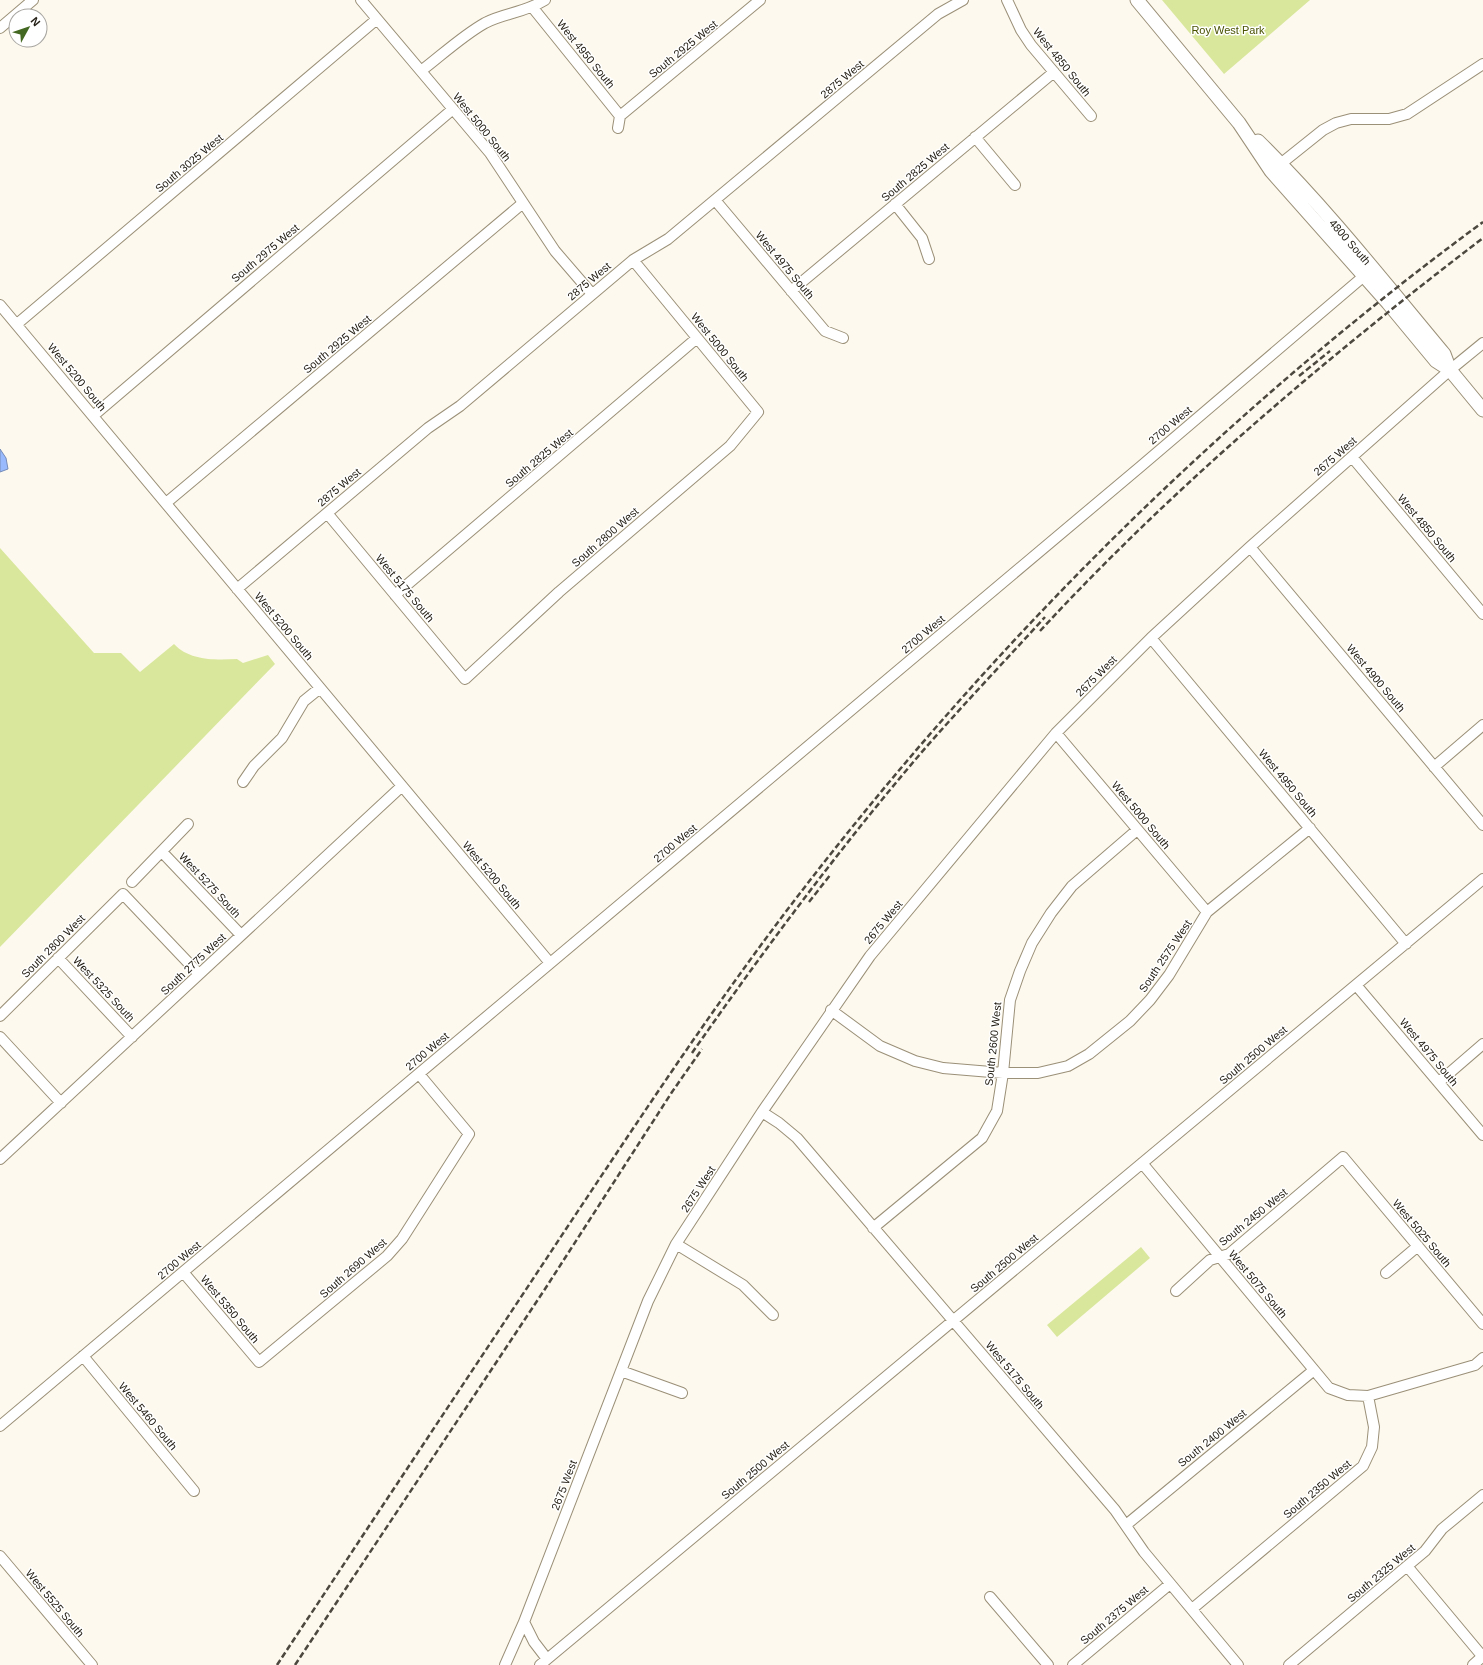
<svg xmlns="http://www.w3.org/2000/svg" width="1483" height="1665" font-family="Helvetica,sans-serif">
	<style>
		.green { fill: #d9e79d }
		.water { fill: #99bafd; stroke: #768cb8 }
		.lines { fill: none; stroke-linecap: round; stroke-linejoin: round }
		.minor-casing { stroke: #9b9078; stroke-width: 12 }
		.major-casing { stroke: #9b9078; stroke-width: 15 }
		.minor { stroke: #fff; stroke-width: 10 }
		.major { stroke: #fff; stroke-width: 13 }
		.rail { stroke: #4d483f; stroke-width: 2.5; stroke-dasharray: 6 3; stroke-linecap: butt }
		.labels { text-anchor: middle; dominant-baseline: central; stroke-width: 3; stroke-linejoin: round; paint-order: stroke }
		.park-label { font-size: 11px; fill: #495202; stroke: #fff }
		.street-label { font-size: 11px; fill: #252017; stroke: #fff }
	</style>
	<rect width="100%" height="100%" fill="#fdf9ee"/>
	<path class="green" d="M 1162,0 L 1310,0 L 1224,74 Z
		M 0,548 L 94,653 L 121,653 L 140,672 L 174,644 C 190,661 215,660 237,659 L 243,663 L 268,655 L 275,664 L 0,947 Z
		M 1141,1247 L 1150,1258 L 1057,1337 L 1047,1325 Z"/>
	<path class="water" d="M 0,449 L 6,458 L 8,469 L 0,472 Z"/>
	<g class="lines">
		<g class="minor-casing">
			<path id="minor" d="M 361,0 L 490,153 L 555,251 L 592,294
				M 1007,0 L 1021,30 L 1031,45 L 1091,116
				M 533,8 L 620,116
				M 0,28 L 33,0
				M 421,71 C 442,55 462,36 485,23 C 504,13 524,13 545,0
				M 620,116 L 760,0
				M 618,128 L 620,116
				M 975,137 L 1015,185
				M 1275,164 L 1278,166 L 1323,130 L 1336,123 L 1351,119 L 1389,119 L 1407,114 L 1483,64
				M 715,200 L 825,331 L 843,338
				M 895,204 L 922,238 L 929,259
				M 791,291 L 1054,72
				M 0,305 L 550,963
				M 17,324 L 377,19
				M 93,416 L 453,109
				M 1352,457 L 1483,614
				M 166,503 L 523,203
				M 327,513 L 465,679 L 559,592 L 730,446 L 758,412 L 633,260
				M 1250,547 L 1483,825
				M 237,589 L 428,428 L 460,406 L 633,260 L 668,239 L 938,14 L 963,0
				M 395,595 L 697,338
				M 1151,638 L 1406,944
				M 1056,733 L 1207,912
				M 1434,767 L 1483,725
				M 243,782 L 254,766 L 282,738 L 304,701 L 320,688
				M 162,852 L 241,935
				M 132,882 L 188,824
				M 58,958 L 132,1037
				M 1356,985 L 1483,1135
				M 831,1010 L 880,1046 L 915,1061 L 943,1068 L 1003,1073 L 1038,1073 L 1068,1066 L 1089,1054 L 1130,1021 L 1150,1000 L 1169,975 L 1207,912 L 1310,828
				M 0,1016 L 123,894 L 199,974
				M 0,1037 L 61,1103
				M 1439,1082 L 1483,1044
				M 762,1112 L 779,1123 L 797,1138 L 1115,1510 L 1144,1552 L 1238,1665
				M 0,1159 L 402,786
				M 1142,1163 L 1329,1388 L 1348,1395 L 1368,1396 L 1475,1365 L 1483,1358
				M 873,1228 L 982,1138 L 997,1111 L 1003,1073 L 1010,1000 L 1020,971 L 1032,943 L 1051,913 L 1072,886 L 1137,830
				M 676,1244 L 743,1285 L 773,1315
				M 183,1272 L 259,1362 L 387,1256 L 402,1239 L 469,1134 L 419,1074
				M 1386,1273 L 1418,1246
				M 1176,1291 L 1210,1260 L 1229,1254 L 1343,1157 L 1483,1324
				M 83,1356 L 194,1491
				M 621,1371 L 682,1393
				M 0,1426 L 1140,467 L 1364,276
				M 1126,1525 L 1314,1370
				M 0,1556 L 92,1665
				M 1407,1566 L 1483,1657
				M 990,1597 L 1048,1665
				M 1192,1609 L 1363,1466 L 1372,1447 L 1374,1427 L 1368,1396
				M 547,1659 L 534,1642 L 524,1622 L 648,1301 L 676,1244 L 762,1112 L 870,956 L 1056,733 L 1151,638 L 1250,547 L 1450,370 L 1483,343
				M 505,1665 L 524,1622
				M 540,1665 L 1483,879
				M 1073,1665 L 1170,1584
				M 1289,1665 L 1425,1551 L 1442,1529 L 1483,1495
				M 1473,1665 L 1483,1656"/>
		</g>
		<g class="major-casing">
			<path id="major" d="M 1137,0 L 1239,123 L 1271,171 L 1388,303 L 1436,361 L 1450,370 L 1483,410
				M 1258,141 C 1325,207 1384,282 1444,354 L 1450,370"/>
		</g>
		<use href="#minor" class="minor"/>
		<use href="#major" class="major"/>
		<path class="rail" d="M 1299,376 L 1330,351
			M 1040,631 C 1174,486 1326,358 1483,238
			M 809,902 L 831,874
			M 692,1053 C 764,950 839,849 921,753 C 961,707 1004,662 1045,617
			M 277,1665 C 373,1520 470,1374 566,1229 C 640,1118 713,1007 794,901 C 990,645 1223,413 1483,222
			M 295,1665 L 545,1289 L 672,1092 L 702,1049"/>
	</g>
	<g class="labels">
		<g class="park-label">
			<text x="1228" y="30">Roy West Park</text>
		</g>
		<g class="street-label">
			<text transform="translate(683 49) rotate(-39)">South 2925 West</text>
			<text transform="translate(586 54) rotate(51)">West 4950 South</text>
			<text transform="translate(1062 62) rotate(51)">West 4850 South</text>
			<text transform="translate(842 79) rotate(-40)">2875 West</text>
			<text transform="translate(482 127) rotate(51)">West 5000 South</text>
			<text transform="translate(189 163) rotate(-40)">South 3025 West</text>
			<text transform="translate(915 172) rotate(-40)">South 2825 West</text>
			<text transform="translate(1350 242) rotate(49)">4800 South</text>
			<text transform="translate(265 253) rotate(-40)">South 2975 West</text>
			<text transform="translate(785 265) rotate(50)">West 4975 South</text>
			<text transform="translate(589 281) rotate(-40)">2875 West</text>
			<text transform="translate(337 344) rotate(-40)">South 2925 West</text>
			<text transform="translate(720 347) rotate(51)">West 5000 South</text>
			<text transform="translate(77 377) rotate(50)">West 5200 South</text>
			<text transform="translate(1170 425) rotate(-40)">2700 West</text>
			<text transform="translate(1335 456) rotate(-41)">2675 West</text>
			<text transform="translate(539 458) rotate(-40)">South 2825 West</text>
			<text transform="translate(339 487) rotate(-40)">2875 West</text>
			<text transform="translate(1427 528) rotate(50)">West 4850 South</text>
			<text transform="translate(605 537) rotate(-41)">South 2800 West</text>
			<text transform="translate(405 588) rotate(50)">West 5175 South</text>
			<text transform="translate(284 626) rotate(50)">West 5200 South</text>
			<text transform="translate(923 634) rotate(-40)">2700 West</text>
			<text transform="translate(1096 676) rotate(-45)">2675 West</text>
			<text transform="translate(1376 678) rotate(50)">West 4900 South</text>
			<text transform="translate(1288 783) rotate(50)">West 4950 South</text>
			<text transform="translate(1141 815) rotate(50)">West 5000 South</text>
			<text transform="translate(675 843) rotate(-40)">2700 West</text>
			<text transform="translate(492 875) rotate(50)">West 5200 South</text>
			<text transform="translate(210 885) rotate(47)">West 5275 South</text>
			<text transform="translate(883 922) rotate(-50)">2675 West</text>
			<text transform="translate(53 946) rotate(-45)">South 2800 West</text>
			<text transform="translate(1165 956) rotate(-56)">South 2575 West</text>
			<text transform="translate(193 964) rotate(-43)">South 2775 West</text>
			<text transform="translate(104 989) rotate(47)">West 5325 South</text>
			<text transform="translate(993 1044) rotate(-84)">South 2600 West</text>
			<text transform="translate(427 1051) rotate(-40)">2700 West</text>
			<text transform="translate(1429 1052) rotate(50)">West 4975 South</text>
			<text transform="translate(1253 1055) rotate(-40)">South 2500 West</text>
			<text transform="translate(698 1189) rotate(-57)">2675 West</text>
			<text transform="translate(1253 1217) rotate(-39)">South 2450 West</text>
			<text transform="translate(1422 1233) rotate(50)">West 5025 South</text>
			<text transform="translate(179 1260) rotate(-40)">2700 West</text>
			<text transform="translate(1004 1263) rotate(-40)">South 2500 West</text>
			<text transform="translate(353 1268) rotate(-41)">South 2690 West</text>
			<text transform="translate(1258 1284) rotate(50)">West 5075 South</text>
			<text transform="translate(230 1309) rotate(50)">West 5350 South</text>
			<text transform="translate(1015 1375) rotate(50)">West 5175 South</text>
			<text transform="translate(148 1416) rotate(50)">West 5460 South</text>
			<text transform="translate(1212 1438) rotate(-39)">South 2400 West</text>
			<text transform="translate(755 1470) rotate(-40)">South 2500 West</text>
			<text transform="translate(564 1485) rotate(-69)">2675 West</text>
			<text transform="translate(1317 1489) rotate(-40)">South 2350 West</text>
			<text transform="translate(1381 1573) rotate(-40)">South 2325 West</text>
			<text transform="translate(55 1603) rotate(50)">West 5525 South</text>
			<text transform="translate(1114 1615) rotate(-40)">South 2375 West</text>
		</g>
	</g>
	<g transform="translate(28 28) rotate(50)"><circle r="19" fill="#ffffff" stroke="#a8a6a2"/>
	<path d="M0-3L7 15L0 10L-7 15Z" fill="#436821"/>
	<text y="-6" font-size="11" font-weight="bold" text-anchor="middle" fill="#252017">N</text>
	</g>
</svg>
